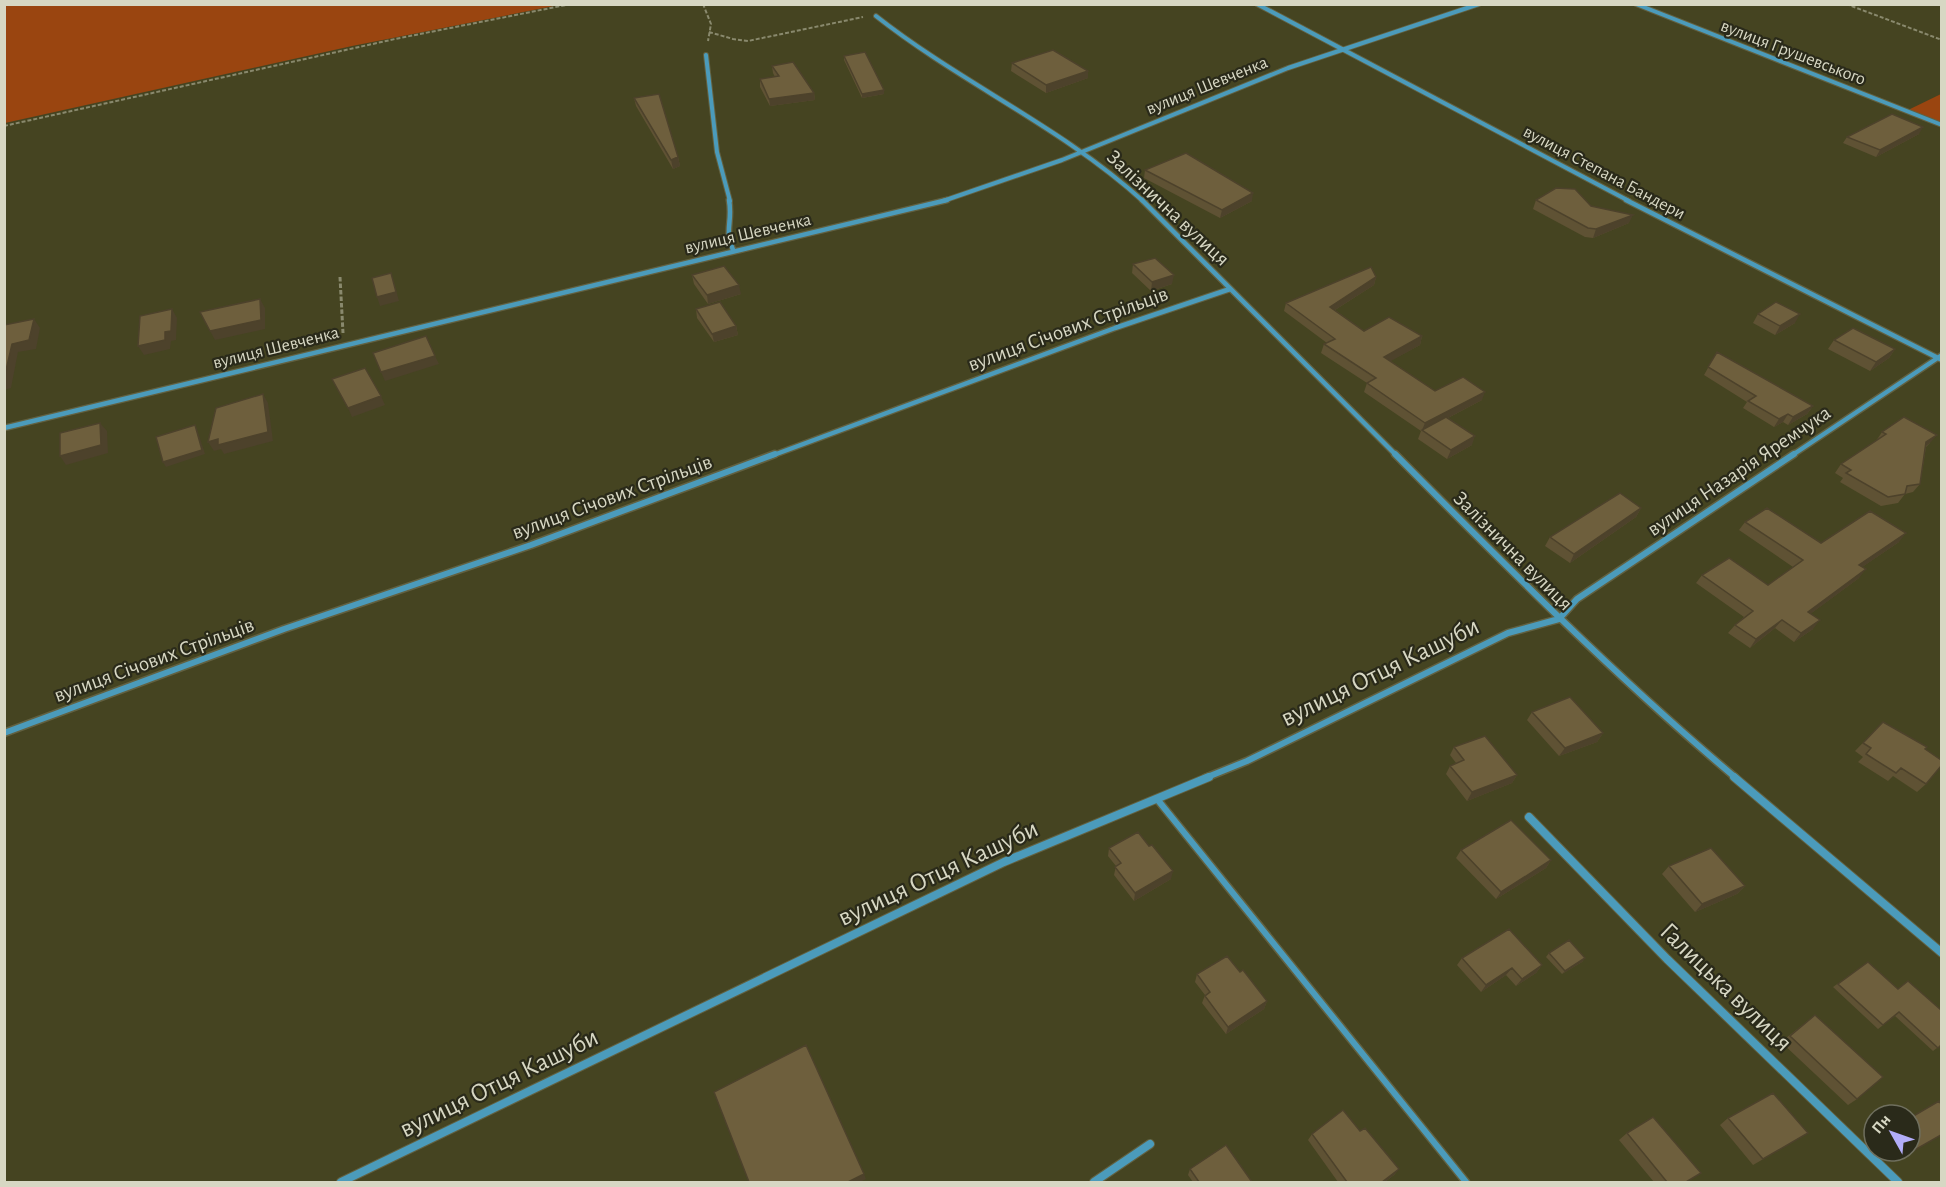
<svg xmlns="http://www.w3.org/2000/svg" width="1946" height="1187" font-family="'Alegreya Sans',sans-serif">
	<style>
		.green { fill: #9a4510 }
		.lines { fill: none; stroke-linecap: round; stroke-linejoin: round }
		.service-casing { stroke: #626141; stroke-width: 9 }
		.minor-far3-casing { stroke: #626141; stroke-width: 6 }
		.minor-far2-casing { stroke: #626141; stroke-width: 7 }
		.minor-far1-casing { stroke: #626141; stroke-width: 9 }
		.minor-casing { stroke: #626141; stroke-width: 10 }
		.path-far1 { stroke: #89896d; stroke-width: 2; stroke-dasharray: 4 2; stroke-linecap: butt }
		.path { stroke: #89896d; stroke-width: 3; stroke-dasharray: 4.5 2; stroke-linecap: butt }
		.service { stroke: #4b9bbb; stroke-width: 6 }
		.minor-far3 { stroke: #4b9bbb; stroke-width: 4 }
		.minor-far2 { stroke: #4b9bbb; stroke-width: 4.5 }
		.minor-far1 { stroke: #4b9bbb; stroke-width: 6 }
		.minor { stroke: #4b9bbb; stroke-width: 8 }
		.wall { fill: #5f5234 }
		.shaded-wall { fill: #4d422b }
		.building { fill: #6e5f3d; stroke: #4d422b; stroke-width: 1.5 }
		.labels { text-anchor: middle; dominant-baseline: central; stroke-width: 4.5; stroke-linejoin: round; paint-order: stroke }
		.far-street-label { font-size: 18px; fill: #d7d7c3; stroke: #2a2a1a }
		.street-label { font-size: 21px; fill: #d7d7c3; stroke: #2a2a1a }
		.near-street-label { font-size: 26px; fill: #d7d7c3; stroke: #2a2a1a }
	</style>
	<rect width="100%" height="100%" fill="#454421"/>
	<path class="green" d="M 5,4 L 559,4 L 559,5 L 352,46 L 5,123 Z
		M 1941,94 L 1941,124 L 1906,111 Z"/>
	<g class="lines">
		<g class="service-casing">
			<path id="service" d="M 1157,799 L 1466,1182"/>
		</g>
		<g class="minor-far3-casing">
			<path id="minor-far3" d="M 1257,4 L 1629,201
				M 1636,4 L 1942,125
				M 876,16 C 961,83 1063,128 1143,201
				M 706,55 L 717,152 L 730,201
				M 943,201 L 1062,160 L 1288,68 L 1479,4"/>
		</g>
		<g class="minor-far2-casing">
			<path id="minor-far2" d="M 729,200 C 733,222 724,229 733,250
				M 1142,200 L 1397,456
				M 1626,200 L 1940,359
				M 4,428 L 947,200
				M 771,456 L 1115,328 L 1230,289
				M 1791,456 L 1942,355"/>
		</g>
		<g class="minor-far1-casing">
			<path id="minor-far1" d="M 1395,454 C 1506,566 1616,677 1736,778
				M 4,733 L 284,629 L 531,545 L 775,454
				M 1205,778 L 1247,761 L 1508,633 L 1559,619 L 1577,599 L 1794,454"/>
		</g>
		<g class="minor-casing">
			<path id="minor" d="M 1734,777 L 1942,953
				M 1529,817 L 1667,959 L 1898,1182
				M 341,1182 L 1004,862 L 1209,777
				M 1094,1182 L 1150,1144"/>
		</g>
		<path class="path-far1" d="M 703,4 L 711,24 L 708,41
			M 1846,4 L 1942,40
			M 709,32 L 733,39 L 748,41 L 863,17
			M 4,126 L 395,39 L 571,4"/>
		<path class="path" d="M 340,277 L 343,333"/>
		<use href="#service" class="service"/>
		<use href="#minor-far3" class="minor-far3"/>
		<use href="#minor-far2" class="minor-far2"/>
		<use href="#minor-far1" class="minor-far1"/>
		<use href="#minor" class="minor"/>
	</g>
	<path class="wall" d="M 844,56 L 884,90 L 884,94 L 862,98 L 844,60 Z
		M 1012,63 L 1088,71 L 1088,78 L 1046,93 L 1011,71 Z
		M 772,66 L 814,93 L 815,100 L 770,106 L 760,87 L 760,79 L 775,77 L 773,73 Z
		M 634,98 L 678,157 L 680,166 L 673,169 L 636,106 Z
		M 1919,134 L 1876,157 L 1843,143 L 1847,137 Z
		M 1145,170 L 1252,201 L 1220,218 L 1144,178 Z
		M 1536,200 L 1591,206 L 1629,223 L 1593,238 L 1585,237 L 1533,209 Z
		M 1133,264 L 1172,284 L 1151,291 L 1132,273 Z
		M 692,275 L 741,294 L 708,304 L 694,284 Z
		M 1376,277 L 1374,285 L 1335,310 L 1364,331 L 1422,336 L 1420,345 L 1390,361 L 1435,391 L 1482,400 L 1448,418 L 1472,445 L 1447,459 L 1418,439 L 1421,431 L 1364,392 L 1367,383 L 1321,353 L 1324,344 L 1327,343 L 1284,311 L 1286,303 Z
		M 696,309 L 736,326 L 738,335 L 714,342 L 697,318 Z
		M 1758,314 L 1795,323 L 1775,335 L 1753,323 Z
		M 1834,340 L 1895,349 L 1889,358 L 1870,371 L 1828,349 Z
		M 1717,352 L 1813,406 L 1807,414 L 1788,425 L 1783,422 L 1774,427 L 1743,408 L 1747,402 L 1704,375 Z
		M 1882,432 L 1930,443 L 1926,447 L 1920,484 L 1913,492 L 1905,494 L 1898,503 L 1881,506 L 1840,482 L 1843,478 L 1835,473 L 1841,464 L 1876,441 Z
		M 1641,508 L 1636,517 L 1570,563 L 1545,546 L 1550,537 Z
		M 1745,522 L 1821,543 L 1899,542 L 1862,567 L 1859,578 L 1810,614 L 1813,629 L 1794,642 L 1775,628 L 1750,648 L 1728,633 L 1735,625 L 1744,617 L 1696,583 L 1702,575 L 1768,585 L 1793,567 L 1739,530 Z
		M 1532,712 L 1603,733 L 1597,742 L 1559,756 L 1527,720 Z
		M 1883,722 L 1925,749 L 1926,784 L 1917,792 L 1893,776 L 1888,781 L 1858,762 L 1863,757 L 1855,751 Z
		M 1454,747 L 1517,775 L 1512,783 L 1467,801 L 1446,774 L 1450,766 L 1456,763 L 1450,755 Z
		M 1109,848 L 1171,879 L 1134,901 L 1114,875 L 1116,866 L 1108,856 Z
		M 1461,850 L 1551,860 L 1546,868 L 1496,899 L 1456,858 Z
		M 1669,866 L 1745,886 L 1737,894 L 1695,912 L 1662,874 Z
		M 1549,953 L 1585,958 L 1582,962 L 1562,974 L 1546,957 Z
		M 1462,958 L 1542,965 L 1536,973 L 1516,986 L 1506,975 L 1481,992 L 1457,965 Z
		M 1868,962 L 1941,1045 L 1933,1051 L 1895,1016 L 1878,1029 L 1833,987 Z
		M 1240,972 L 1267,1001 L 1264,1009 L 1226,1034 L 1202,1003 L 1205,995 L 1195,982 L 1197,974 Z
		M 1815,1015 L 1857,1099 L 1848,1105 L 1781,1042 Z
		M 1728,1118 L 1798,1139 L 1753,1165 L 1720,1125 Z
		M 1910,1118 L 1941,1135 L 1902,1157 L 1897,1151 L 1910,1151 Z
		M 1360,1131 L 1399,1169 L 1394,1175 L 1385,1182 L 1338,1182 L 1308,1140 L 1312,1134 Z
		M 1627,1133 L 1687,1182 L 1654,1182 L 1619,1140 Z
		M 1190,1169 L 1252,1182 L 1193,1182 L 1188,1175 Z"/>
	<path class="shaded-wall" d="M 1088,71 L 1088,78 L 1046,93 L 1046,85 Z
		M 884,90 L 884,94 L 862,98 L 862,94 Z
		M 814,93 L 815,100 L 770,106 L 769,99 Z
		M 1923,127 L 1919,134 L 1876,157 L 1880,150 Z
		M 678,157 L 680,166 L 673,169 L 671,160 Z
		M 1253,193 L 1252,201 L 1220,218 L 1222,210 Z
		M 1633,215 L 1629,223 L 1593,238 L 1596,229 Z
		M 391,273 L 394,282 L 399,301 L 380,306 L 377,297 Z
		M 1174,275 L 1172,284 L 1151,291 L 1152,282 Z
		M 1376,277 L 1374,285 L 1327,315 L 1330,307 Z
		M 739,285 L 741,294 L 708,304 L 707,295 Z
		M 260,299 L 265,308 L 265,329 L 215,340 L 210,331 Z
		M 172,309 L 177,318 L 176,340 L 171,341 L 170,349 L 144,355 L 138,346 L 165,332 Z
		M 1800,314 L 1795,323 L 1775,335 L 1780,326 Z
		M 34,319 L 40,328 L 36,349 L 18,352 L 11,388 L 4,390 L 4,379 L 12,344 Z
		M 736,326 L 738,335 L 714,342 L 712,334 Z
		M 1422,336 L 1420,345 L 1382,366 L 1384,357 Z
		M 1895,349 L 1889,358 L 1870,371 L 1876,362 Z
		M 435,356 L 439,364 L 385,381 L 381,372 Z
		M 1485,392 L 1482,400 L 1423,431 L 1422,430 L 1425,423 Z
		M 263,394 L 268,403 L 273,441 L 224,454 L 221,449 L 214,451 L 208,442 Z
		M 381,396 L 385,405 L 352,417 L 348,408 Z
		M 1813,406 L 1807,414 L 1788,425 L 1793,417 Z
		M 1788,414 L 1783,422 L 1774,427 L 1779,419 Z
		M 100,423 L 107,431 L 108,453 L 66,465 L 60,456 Z
		M 195,425 L 197,429 L 205,454 L 166,467 L 163,462 Z
		M 1937,435 L 1930,443 L 1919,451 L 1926,442 Z
		M 1475,436 L 1472,445 L 1447,459 L 1451,450 Z
		M 1641,508 L 1636,517 L 1570,563 L 1574,554 Z
		M 1906,533 L 1899,542 L 1852,574 L 1859,565 Z
		M 1866,569 L 1859,578 L 1801,621 L 1808,612 Z
		M 1782,620 L 1775,628 L 1750,648 L 1756,639 Z
		M 1820,620 L 1813,629 L 1794,642 L 1801,633 Z
		M 1603,733 L 1597,742 L 1559,756 L 1565,748 Z
		M 1517,775 L 1512,783 L 1467,801 L 1472,792 Z
		M 1551,860 L 1546,868 L 1496,899 L 1501,892 Z
		M 1173,871 L 1171,879 L 1134,901 L 1135,893 Z
		M 1745,886 L 1737,894 L 1695,912 L 1702,904 Z
		M 1585,958 L 1582,962 L 1562,974 L 1565,971 Z
		M 1542,965 L 1536,973 L 1516,986 L 1522,979 Z
		M 1512,968 L 1506,975 L 1481,992 L 1486,985 Z
		M 1267,1001 L 1264,1009 L 1226,1034 L 1228,1027 Z
		M 1399,1169 L 1394,1175 L 1385,1182 L 1382,1182 Z
		M 864,1174 L 866,1179 L 860,1182 L 848,1182 Z"/>
	<path class="building" d="M 1053,50 L 1088,71 L 1046,85 L 1012,63 Z
		M 865,52 L 884,90 L 862,94 L 844,56 Z
		M 793,62 L 814,93 L 769,99 L 760,79 L 779,76 L 772,66 Z
		M 659,94 L 678,157 L 671,160 L 634,98 Z
		M 1892,114 L 1923,127 L 1880,150 L 1847,137 Z
		M 1186,153 L 1253,193 L 1222,210 L 1145,170 Z
		M 1556,188 L 1575,189 L 1591,206 L 1633,215 L 1596,229 L 1588,228 L 1536,200 Z
		M 1155,258 L 1174,275 L 1152,282 L 1133,264 Z
		M 724,266 L 739,285 L 707,295 L 692,275 Z
		M 1371,267 L 1376,277 L 1330,307 L 1364,331 L 1389,317 L 1422,336 L 1384,357 L 1435,391 L 1463,377 L 1485,392 L 1425,423 L 1367,383 L 1376,378 L 1324,344 L 1335,339 L 1286,303 Z
		M 391,273 L 396,292 L 377,297 L 372,278 Z
		M 260,299 L 261,320 L 210,331 L 200,312 Z
		M 720,302 L 736,326 L 712,334 L 696,309 Z
		M 1776,302 L 1800,314 L 1780,326 L 1758,314 Z
		M 172,309 L 171,331 L 165,332 L 165,340 L 138,346 L 140,316 Z
		M 34,319 L 29,340 L 12,344 L 4,379 L 4,325 Z
		M 1853,328 L 1895,349 L 1876,362 L 1834,340 Z
		M 426,336 L 435,356 L 381,372 L 373,353 Z
		M 1717,352 L 1813,406 L 1793,417 L 1788,414 L 1779,419 L 1748,401 L 1756,396 L 1708,367 Z
		M 365,368 L 381,396 L 348,408 L 332,379 Z
		M 263,394 L 268,432 L 218,445 L 218,439 L 208,442 L 216,408 Z
		M 1446,417 L 1475,436 L 1451,450 L 1422,430 Z
		M 1904,417 L 1937,435 L 1926,442 L 1920,484 L 1907,486 L 1905,494 L 1888,497 L 1846,473 L 1851,470 L 1841,464 L 1886,434 L 1882,432 Z
		M 100,423 L 101,445 L 60,456 L 60,433 Z
		M 195,425 L 202,450 L 163,462 L 156,437 Z
		M 1620,493 L 1641,508 L 1574,554 L 1550,537 Z
		M 1767,508 L 1821,543 L 1870,511 L 1906,533 L 1859,565 L 1866,569 L 1808,612 L 1820,620 L 1801,633 L 1782,620 L 1756,639 L 1735,625 L 1753,611 L 1702,575 L 1729,558 L 1768,585 L 1803,560 L 1745,522 Z
		M 1570,697 L 1603,733 L 1565,748 L 1532,712 Z
		M 1883,722 L 1927,747 L 1925,749 L 1941,760 L 1941,766 L 1926,784 L 1901,768 L 1896,773 L 1866,754 L 1871,748 L 1863,743 Z
		M 1485,736 L 1517,775 L 1472,792 L 1450,766 L 1464,760 L 1454,747 Z
		M 1511,820 L 1551,860 L 1501,892 L 1461,850 Z
		M 1138,832 L 1149,846 L 1152,845 L 1173,871 L 1135,893 L 1115,867 L 1121,863 L 1109,848 Z
		M 1711,848 L 1745,886 L 1702,904 L 1669,866 Z
		M 1509,929 L 1542,965 L 1522,979 L 1512,968 L 1486,985 L 1462,958 Z
		M 1569,940 L 1585,958 L 1565,971 L 1549,953 Z
		M 1227,956 L 1240,972 L 1243,970 L 1267,1001 L 1228,1027 L 1205,996 L 1210,992 L 1197,974 Z
		M 1868,962 L 1898,989 L 1908,981 L 1941,1010 L 1941,1045 L 1938,1048 L 1899,1012 L 1883,1025 L 1838,984 Z
		M 1815,1015 L 1883,1077 L 1857,1099 L 1790,1036 Z
		M 806,1045 L 864,1174 L 848,1182 L 749,1182 L 714,1092 Z
		M 1773,1093 L 1808,1133 L 1763,1159 L 1728,1118 Z
		M 1939,1101 L 1941,1104 L 1941,1135 L 1913,1151 L 1910,1148 L 1910,1118 Z
		M 1343,1110 L 1360,1131 L 1365,1128 L 1399,1169 L 1382,1182 L 1347,1182 L 1312,1134 Z
		M 1653,1117 L 1701,1173 L 1686,1182 L 1667,1182 L 1627,1133 Z
		M 1226,1145 L 1252,1182 L 1199,1182 L 1190,1169 Z"/>
	<g class="labels">
		<g class="far-street-label">
			<text transform="translate(1793 53) rotate(21)">вулиця Грушевського</text>
			<text transform="translate(1207 86) rotate(-22)">вулиця Шевченка</text>
			<text transform="translate(1604 173) rotate(28)">вулиця Степана Бандери</text>
			<text transform="translate(748 234) rotate(-13)">вулиця Шевченка</text>
			<text transform="translate(276 348) rotate(-14)">вулиця Шевченка</text>
		</g>
		<g class="street-label">
			<text transform="translate(1168 208) rotate(43)">Залізнична вулиця</text>
			<text transform="translate(1068 329) rotate(-20)">вулиця Січових Стрільців</text>
			<text transform="translate(1739 471) rotate(-34)">вулиця Назарія Яремчука</text>
			<text transform="translate(612 497) rotate(-20)">вулиця Січових Стрільців</text>
			<text transform="translate(1513 551) rotate(45)">Залізнична вулиця</text>
			<text transform="translate(154 660) rotate(-20)">вулиця Січових Стрільців</text>
		</g>
		<g class="near-street-label">
			<text transform="translate(1380 672) rotate(-26)">вулиця Отця Кашуби</text>
			<text transform="translate(938 873) rotate(-25)">вулиця Отця Кашуби</text>
			<text transform="translate(1726 987) rotate(44)">Галицька вулиця</text>
			<text transform="translate(499 1083) rotate(-26)">вулиця Отця Кашуби</text>
		</g>
	</g>
	<rect width="1946" height="1187" fill="none" stroke="#d7d7c3" stroke-width="12"/>
	<g transform="translate(1892 1133) rotate(310)"><circle r="28" fill="#2a2a1a" stroke="#6f6f5e" stroke-width="1.5"/>
	<path d="M0-4.5L10 22L0 15L-10 22Z" fill="#b2adf9"/>
	<text y="-9" font-size="16" font-weight="bold" text-anchor="middle" fill="#d7d7c3">Пн</text>
	</g>
</svg>
